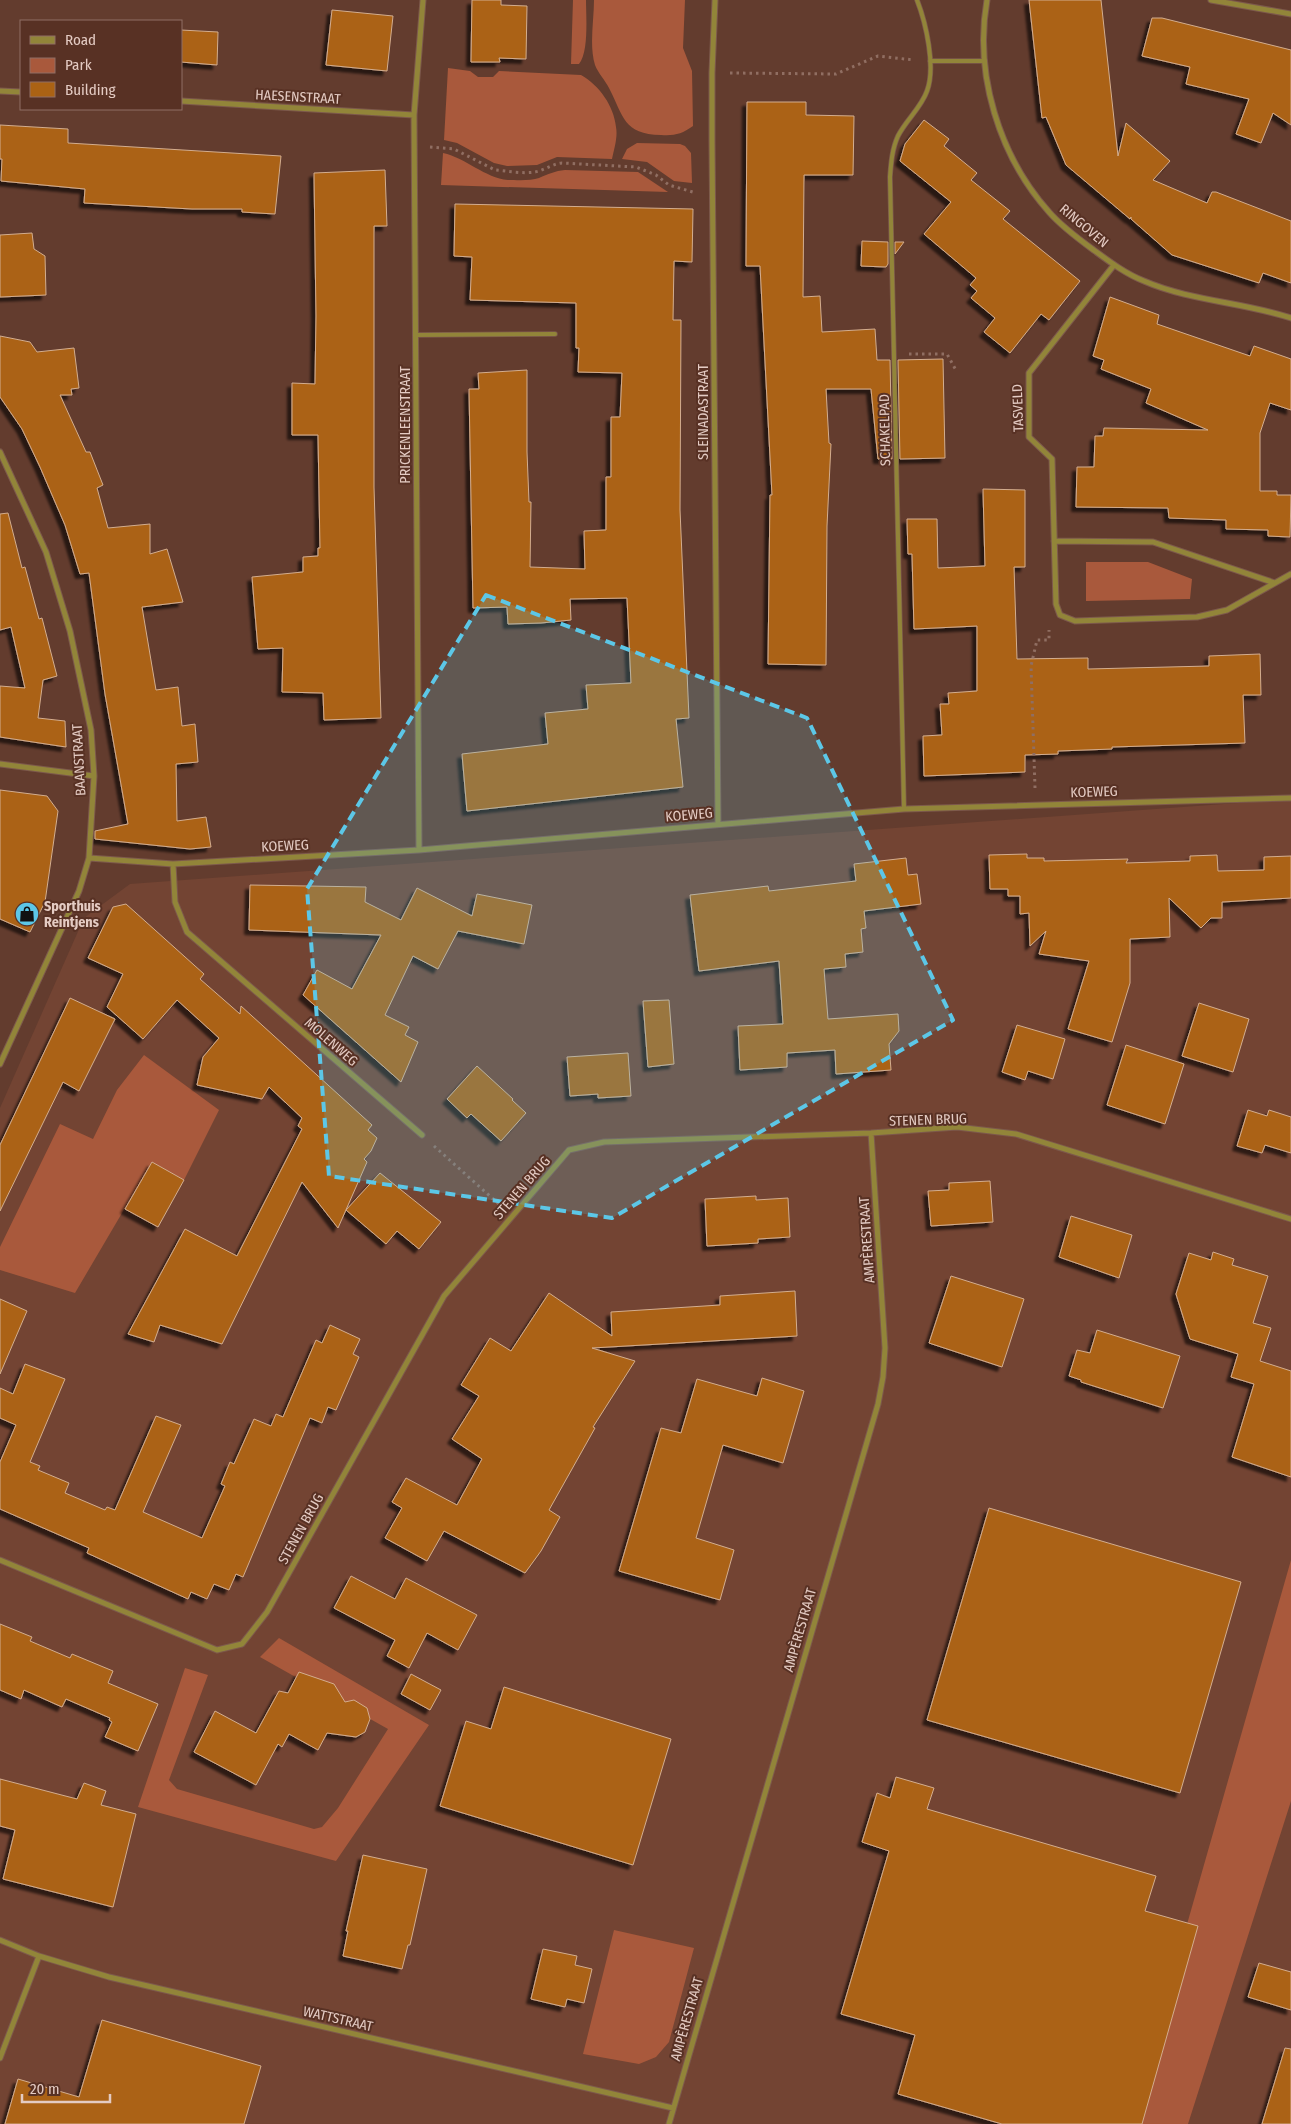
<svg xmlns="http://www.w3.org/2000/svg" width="1291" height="2124" font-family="'Fira Sans Condensed',sans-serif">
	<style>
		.built { fill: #734433 }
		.green { fill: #a9593c }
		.building { fill: #ab6214; stroke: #d3ad8f; filter: url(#shadow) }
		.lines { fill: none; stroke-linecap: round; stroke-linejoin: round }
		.service-casing { stroke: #7d594c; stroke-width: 5.5 }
		.minor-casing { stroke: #7d594c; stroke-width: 7 }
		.path { stroke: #906e62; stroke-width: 3; stroke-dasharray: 2.5 4; stroke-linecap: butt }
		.service { stroke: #928539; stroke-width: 4 }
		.minor { stroke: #928539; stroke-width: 5 }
		.marked { fill: #5cc7e7; fill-opacity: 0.2; stroke: #5cc7e7; stroke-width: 4; stroke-dasharray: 10 6; stroke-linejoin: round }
		.labels { text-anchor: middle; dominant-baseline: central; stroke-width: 4; stroke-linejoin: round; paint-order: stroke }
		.street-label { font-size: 14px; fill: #e4cbc3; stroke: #583124 }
		.poi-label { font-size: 14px; font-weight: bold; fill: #e4cbc3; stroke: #583124; text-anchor: start }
	</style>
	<defs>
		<filter id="shadow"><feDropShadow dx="-4.5" dy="4.5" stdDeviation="1" flood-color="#0009"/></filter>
	</defs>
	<rect width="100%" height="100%" fill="#633c2e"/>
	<path class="built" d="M 1291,799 L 1291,2124 L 0,2124 L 0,1108 L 84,918 L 130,884 Z"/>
	<path class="green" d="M 573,0 L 586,0 C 586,16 589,52 579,64 L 571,64 Z
		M 594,0 L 685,0 L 683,48 L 692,71 L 693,126 C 682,134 674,136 661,135 C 623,134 624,117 609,88 C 605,80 598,73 595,65 C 589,46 594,20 594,0 Z
		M 448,68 L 470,71 L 478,77 L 493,77 L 499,71 L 581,75 C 599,85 614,106 616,127 C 618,137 614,149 612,159 L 557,157 L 537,165 L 507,166 L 494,163 L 457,143 L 444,140 Z
		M 637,143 L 680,144 L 685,146 L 691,153 L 692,183 L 674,181 L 647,162 L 622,159 L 627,149 Z
		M 443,153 C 466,158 485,178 508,180 C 517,180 531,181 539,178 C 548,174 555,171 565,170 L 638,172 L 668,192 L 441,185 Z
		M 1086,562 L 1148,562 L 1192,579 L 1190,599 L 1086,601 Z
		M 144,1055 L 219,1110 L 184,1180 L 152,1162 L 75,1293 L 0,1270 L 0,1247 L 60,1124 L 93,1139 L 117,1090 Z
		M 1291,1560 L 1291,1801 L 1188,2124 L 1130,2124 Z
		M 279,1638 L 429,1725 L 336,1861 L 138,1807 L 185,1668 L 208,1675 L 169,1780 L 177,1789 L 314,1829 L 322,1827 L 338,1808 L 388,1729 L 260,1657 Z
		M 614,1930 L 694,1948 L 669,2042 L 656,2057 L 639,2064 L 583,2054 Z"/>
	<path class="building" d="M 472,0 L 501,0 L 501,5 L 527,6 L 526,59 L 499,58 L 500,62 L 471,62 Z
		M 1029,0 L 1101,0 L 1118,156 L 1126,123 L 1170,161 L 1153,180 L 1207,203 L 1212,192 L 1216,192 L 1291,221 L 1291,283 L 1263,273 L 1259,283 L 1172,255 L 1131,219 L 1131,217 L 1130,219 L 1066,165 L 1046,117 L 1042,118 Z
		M 332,10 L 393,16 L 387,71 L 326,65 Z
		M 1152,18 L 1162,18 L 1291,50 L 1291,125 L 1273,113 L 1261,143 L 1236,134 L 1249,99 L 1186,84 L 1190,67 L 1142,56 Z
		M 181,30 L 218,32 L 217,65 L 181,62 Z
		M 747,102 L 806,102 L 806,115 L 854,116 L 853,175 L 804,175 L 803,297 L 820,296 L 822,332 L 875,329 L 877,360 L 890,360 L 892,459 L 878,459 L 871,389 L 826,389 L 829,443 L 831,444 L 827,526 L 826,665 L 768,664 L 770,495 L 772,495 L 760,266 L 746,266 Z
		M 924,120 L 949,139 L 944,146 L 977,173 L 971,180 L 1010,211 L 1003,219 L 1080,281 L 1049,320 L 1041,314 L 1010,353 L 984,332 L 995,318 L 971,298 L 977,291 L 970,285 L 976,278 L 924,234 L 951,202 L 900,161 L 905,144 Z
		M 0,125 L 68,129 L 68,143 L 281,156 L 275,214 L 242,212 L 242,209 L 192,209 L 84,203 L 85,189 L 1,181 L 2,159 L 0,159 Z
		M 385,170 L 387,226 L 374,226 L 374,487 L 381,718 L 324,720 L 323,693 L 282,692 L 283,648 L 258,649 L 252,577 L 303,572 L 303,557 L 318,556 L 318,548 L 320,548 L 318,435 L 292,435 L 292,383 L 315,384 L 316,316 L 314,173 Z
		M 455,204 L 693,209 L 692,262 L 674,261 L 673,320 L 681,320 L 680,510 L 689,718 L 676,719 L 683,787 L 467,811 L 462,754 L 548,744 L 545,713 L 588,709 L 586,685 L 631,683 L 627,598 L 570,599 L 571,620 L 541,623 L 508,624 L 507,607 L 473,608 L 469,389 L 479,389 L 478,373 L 527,370 L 527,452 L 529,502 L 531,502 L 530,567 L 585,569 L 584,531 L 606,530 L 606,477 L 611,477 L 611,417 L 620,417 L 622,373 L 578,372 L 579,348 L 576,348 L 576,303 L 470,300 L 472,257 L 454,256 Z
		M 32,233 L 34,249 L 45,256 L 46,295 L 0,297 L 0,235 Z
		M 862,241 L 888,242 L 888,264 L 886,267 L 861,266 Z
		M 895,242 L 904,242 L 895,254 Z
		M 1110,297 L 1159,315 L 1157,324 L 1250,356 L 1254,346 L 1291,359 L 1291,410 L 1270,403 L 1260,433 L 1260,491 L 1277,491 L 1277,495 L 1291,495 L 1290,537 L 1268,536 L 1268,530 L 1226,529 L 1226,520 L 1169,518 L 1168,508 L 1076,507 L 1077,467 L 1094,467 L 1095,436 L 1103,436 L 1104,428 L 1208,430 L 1146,403 L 1151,389 L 1101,369 L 1104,360 L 1093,356 Z
		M 0,336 L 30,342 L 37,352 L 74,348 L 79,388 L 71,389 L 72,395 L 60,395 L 86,452 L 90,452 L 103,485 L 97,488 L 108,528 L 150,524 L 150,554 L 167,549 L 183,602 L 142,607 L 156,690 L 178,687 L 182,726 L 195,724 L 198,762 L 176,764 L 177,821 L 206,817 L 211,847 L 190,849 L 95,839 L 95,831 L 128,824 L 105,694 L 89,573 L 80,574 L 65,525 L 40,467 L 22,429 L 0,397 Z
		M 943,359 L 945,458 L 900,459 L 898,360 Z
		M 983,489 L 1025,490 L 1025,567 L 1014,567 L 1017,659 L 1088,658 L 1088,669 L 1209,666 L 1209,656 L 1260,654 L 1261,695 L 1243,695 L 1245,743 L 1112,747 L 1112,749 L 1058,751 L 1058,754 L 1025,755 L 1025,772 L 924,776 L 923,736 L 942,735 L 940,704 L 949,704 L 948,693 L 977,691 L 977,626 L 914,629 L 912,554 L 908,554 L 907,519 L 937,519 L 938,568 L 985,566 Z
		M 8,513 L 22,568 L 25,567 L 39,619 L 42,618 L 57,676 L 43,680 L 38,718 L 65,721 L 66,747 L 0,737 L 0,686 L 25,688 L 11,627 L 0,630 L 0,514 Z
		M 0,790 L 47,796 L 58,811 L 45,902 L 30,932 L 0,919 Z
		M 1027,854 L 1027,858 L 1044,858 L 1044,861 L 1128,859 L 1126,863 L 1190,861 L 1190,856 L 1217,855 L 1218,871 L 1264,870 L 1264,857 L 1291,856 L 1291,898 L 1222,902 L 1222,918 L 1211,918 L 1201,928 L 1169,898 L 1170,937 L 1130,939 L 1130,983 L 1112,1042 L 1068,1029 L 1089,961 L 1039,954 L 1046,931 L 1030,946 L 1029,913 L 1020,914 L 1020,896 L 1008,896 L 1008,889 L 990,889 L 989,855 Z
		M 906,858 L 908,875 L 917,874 L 921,904 L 864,911 L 866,928 L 861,929 L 863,952 L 845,954 L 846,967 L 824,969 L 828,1019 L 898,1014 L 899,1031 L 889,1044 L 891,1070 L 836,1074 L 835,1050 L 787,1053 L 787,1067 L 740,1070 L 738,1026 L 783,1024 L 779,961 L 699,971 L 690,895 L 768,886 L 769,891 L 856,881 L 854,864 Z
		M 250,885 L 366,887 L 365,902 L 401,920 L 417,888 L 472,916 L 477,894 L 532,905 L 524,944 L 458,931 L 438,969 L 413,956 L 385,1015 L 409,1027 L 405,1035 L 418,1042 L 401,1082 L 303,995 L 317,970 L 352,989 L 381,935 L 249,930 Z
		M 126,904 L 204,974 L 200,979 L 240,1014 L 241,1006 L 372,1125 L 368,1130 L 377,1138 L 371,1151 L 364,1159 L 367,1162 L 338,1228 L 302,1182 L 222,1344 L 160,1325 L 154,1342 L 128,1334 L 185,1229 L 237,1256 L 302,1129 L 298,1126 L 302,1118 L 269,1087 L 262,1099 L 197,1085 L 203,1057 L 219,1038 L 177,1000 L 143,1039 L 107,1007 L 123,974 L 88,958 L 113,907 Z
		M 70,998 L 115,1019 L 79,1091 L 63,1082 L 0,1211 L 0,1145 Z
		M 669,1000 L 674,1064 L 648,1067 L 643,1001 Z
		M 1199,1003 L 1249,1019 L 1233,1072 L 1182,1056 Z
		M 1017,1025 L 1065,1039 L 1053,1079 L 1028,1071 L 1025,1080 L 1002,1072 Z
		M 1126,1045 L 1184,1064 L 1165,1124 L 1107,1105 Z
		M 628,1053 L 631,1096 L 598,1098 L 598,1094 L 570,1096 L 567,1057 Z
		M 477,1066 L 513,1099 L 512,1100 L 526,1113 L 501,1141 L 471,1114 L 467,1118 L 447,1099 Z
		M 1248,1110 L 1267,1116 L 1269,1110 L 1291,1117 L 1291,1153 L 1265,1145 L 1262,1153 L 1237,1146 Z
		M 152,1162 L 184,1180 L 158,1227 L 125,1209 Z
		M 380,1173 L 441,1222 L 419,1249 L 397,1231 L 386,1244 L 346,1210 Z
		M 990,1181 L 993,1222 L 931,1226 L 928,1191 L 949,1190 L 949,1183 Z
		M 756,1196 L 756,1200 L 788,1198 L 790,1237 L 758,1239 L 758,1243 L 707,1246 L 705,1199 Z
		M 1071,1216 L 1132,1235 L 1119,1278 L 1059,1257 Z
		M 1213,1252 L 1234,1259 L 1232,1265 L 1268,1276 L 1253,1323 L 1271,1328 L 1260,1361 L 1291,1371 L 1291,1477 L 1232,1457 L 1254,1384 L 1231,1377 L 1238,1354 L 1190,1339 L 1176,1294 L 1189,1253 L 1211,1260 Z
		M 951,1276 L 1024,1299 L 1002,1367 L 929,1343 Z
		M 795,1291 L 797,1336 L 592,1348 L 635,1361 L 593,1427 L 595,1428 L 549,1510 L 560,1517 L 541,1551 L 525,1573 L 444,1531 L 427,1561 L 385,1538 L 402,1508 L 392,1502 L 406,1478 L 457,1505 L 482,1459 L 452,1439 L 479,1396 L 461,1385 L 490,1338 L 511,1351 L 549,1293 L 612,1336 L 611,1312 L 720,1305 L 720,1296 Z
		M 0,1299 L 27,1311 L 0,1374 Z
		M 330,1325 L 360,1339 L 353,1354 L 359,1357 L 336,1410 L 328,1407 L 322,1423 L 310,1418 L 243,1577 L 236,1574 L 229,1590 L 214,1584 L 207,1599 L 191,1592 L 188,1599 L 87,1553 L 89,1548 L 0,1509 L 0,1462 L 16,1425 L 0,1418 L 0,1388 L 13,1394 L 25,1364 L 65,1379 L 30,1462 L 40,1466 L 38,1470 L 69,1483 L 65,1493 L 105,1510 L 107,1507 L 115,1510 L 156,1416 L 181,1425 L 143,1512 L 202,1538 L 225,1486 L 221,1484 L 230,1462 L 234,1464 L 254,1419 L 271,1426 L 276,1414 L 283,1417 L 316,1340 L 322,1343 Z
		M 1097,1330 L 1180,1356 L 1163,1408 L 1081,1382 L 1081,1380 L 1069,1376 L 1077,1350 L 1090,1353 Z
		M 762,1378 L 804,1391 L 783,1463 L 723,1445 L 696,1538 L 734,1550 L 720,1600 L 619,1571 L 661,1428 L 681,1433 L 697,1379 L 757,1396 Z
		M 989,1508 L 1241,1582 L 1180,1793 L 927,1720 Z
		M 351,1576 L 395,1599 L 406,1578 L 477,1615 L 458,1650 L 427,1633 L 409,1668 L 387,1656 L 395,1640 L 334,1608 Z
		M 0,1624 L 32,1637 L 30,1641 L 70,1658 L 72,1654 L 113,1671 L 108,1683 L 158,1704 L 138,1751 L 105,1737 L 112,1722 L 109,1720 L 110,1718 L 66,1699 L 62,1707 L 24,1690 L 21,1699 L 0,1690 Z
		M 299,1672 L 334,1684 L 345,1702 L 354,1700 L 367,1708 L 370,1719 L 365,1732 L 356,1737 L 327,1733 L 318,1750 L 289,1734 L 282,1747 L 278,1744 L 256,1785 L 194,1752 L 215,1711 L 256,1733 L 279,1691 L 288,1693 Z
		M 411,1674 L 441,1690 L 430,1710 L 401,1694 Z
		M 504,1687 L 671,1739 L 633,1865 L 440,1806 L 466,1721 L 491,1729 Z
		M 896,1777 L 934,1788 L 927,1809 L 1156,1876 L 1145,1911 L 1198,1926 L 1142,2124 L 1002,2124 L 898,2094 L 915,2035 L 841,2014 L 889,1851 L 862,1842 L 877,1793 L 890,1798 Z
		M 0,1779 L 77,1799 L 84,1783 L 106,1791 L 101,1805 L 136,1814 L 113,1907 L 3,1879 L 15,1830 L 0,1826 Z
		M 363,1855 L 427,1869 L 410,1945 L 408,1945 L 402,1969 L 343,1956 L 348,1931 L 346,1931 Z
		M 543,1949 L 577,1956 L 575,1965 L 592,1969 L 584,2003 L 567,1999 L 565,2007 L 531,1999 Z
		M 1259,1963 L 1291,1972 L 1291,2010 L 1248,1997 Z
		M 102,2020 L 261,2066 L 244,2124 L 5,2124 L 18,2079 L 79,2097 Z
		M 1285,2048 L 1291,2049 L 1291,2124 L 1262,2124 Z"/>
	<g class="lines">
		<g class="service-casing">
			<path id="service" d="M 930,61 L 985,61
				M 415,335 L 555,334
				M 904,809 L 890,177 C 891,163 892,149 898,136 C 906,120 921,108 927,91 C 936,67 926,23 917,0"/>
		</g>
		<g class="minor-casing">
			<path id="minor" d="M 715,0 L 712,73 L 712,141 L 718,824
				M 987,0 C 974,74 999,156 1049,212 C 1062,227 1080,240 1095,251 C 1110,262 1126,274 1144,281 C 1190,301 1243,302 1291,318
				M 1211,0 L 1291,14
				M 0,91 L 21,92
				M 181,101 L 414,115
				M 1114,265 L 1029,373 L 1029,437 L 1052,459 L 1056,604 L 1060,615 L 1075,621 L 1197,617 L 1227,610 L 1291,574
				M 0,452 L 46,552 L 70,631 L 91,730 L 94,776 L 89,858 L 79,891 L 0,1064
				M 1054,541 L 1153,542 L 1275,583
				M 0,764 L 94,776
				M 419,850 L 414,115 L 423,0
				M 89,858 L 173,864 L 419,850 L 904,809 L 1291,798
				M 173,864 L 175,902 L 187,932 L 422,1135
				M 0,1560 L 217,1650 L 242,1644 L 267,1612 L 444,1296 L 569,1150 L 604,1142 L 871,1133 L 957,1127 L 1016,1134 L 1291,1219
				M 0,1940 L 39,1956 L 109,1977 L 673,2108
				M 0,2058 L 39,1956
				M 669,2124 L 878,1404 L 883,1377 L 885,1348 L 871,1133"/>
		</g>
		<path class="path" d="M 730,73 L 836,74 L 878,56 L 914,60
			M 430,147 L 454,149 L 495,170 C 507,171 523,174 535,172 C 545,170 552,164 562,163 L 636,167 L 656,175 L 669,185 L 696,193
			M 909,354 L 947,354 L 957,372
			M 1035,788 L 1031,666 L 1037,640 L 1049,640 L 1049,630
			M 434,1146 L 501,1206"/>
		<use href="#service" class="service"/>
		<use href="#minor" class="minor"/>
	</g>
	<path class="marked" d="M 486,595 L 807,718 L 953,1020 L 612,1218 L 329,1176 L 307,889 Z"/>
	<defs>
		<g id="shop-disc" transform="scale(1.25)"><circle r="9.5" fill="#5cc7e7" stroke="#583124"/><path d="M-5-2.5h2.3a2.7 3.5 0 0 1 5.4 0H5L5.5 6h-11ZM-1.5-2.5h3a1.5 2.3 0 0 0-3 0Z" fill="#111"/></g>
	</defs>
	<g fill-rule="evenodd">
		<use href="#shop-disc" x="27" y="914"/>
	</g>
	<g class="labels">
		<g class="street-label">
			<text transform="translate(298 97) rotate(3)">HAESENSTRAAT</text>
			<text transform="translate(1084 226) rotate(40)">RINGOVEN</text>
			<text transform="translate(1018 408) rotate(-92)">TASVELD</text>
			<text transform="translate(703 412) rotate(-90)">SLEINADASTRAAT</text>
			<text transform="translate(405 425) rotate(-90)">PRICKENLEENSTRAAT</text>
			<text transform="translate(885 430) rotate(-91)">SCHAKELPAD</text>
			<text transform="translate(79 760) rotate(-93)">BAANSTRAAT</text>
			<text transform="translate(1094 792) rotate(-2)">KOEWEG</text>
			<text transform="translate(689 815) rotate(-5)">KOEWEG</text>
			<text transform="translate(285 846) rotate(-3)">KOEWEG</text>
			<text transform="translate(331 1042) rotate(41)">MOLENWEG</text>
			<text transform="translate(928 1120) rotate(-2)">STENEN BRUG</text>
			<text transform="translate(522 1188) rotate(-49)">STENEN BRUG</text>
			<text transform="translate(867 1240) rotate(-94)">AMPÈRESTRAAT</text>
			<text transform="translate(301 1529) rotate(-61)">STENEN BRUG</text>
			<text transform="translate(800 1630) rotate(-74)">AMPÈRESTRAAT</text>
			<text transform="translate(338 2019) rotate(13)">WATTSTRAAT</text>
			<text transform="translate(687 2019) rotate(-74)">AMPÈRESTRAAT</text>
		</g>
		<g class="poi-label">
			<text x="44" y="906">Sporthuis<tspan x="44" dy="16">Reintjens</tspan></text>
		</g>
	</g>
	<rect x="20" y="20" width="162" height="90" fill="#583124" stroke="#906f64"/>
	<rect x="30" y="36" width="25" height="8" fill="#928539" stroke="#906f64"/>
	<text x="65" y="45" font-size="15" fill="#e4cbc3">Road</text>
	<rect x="30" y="58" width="25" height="15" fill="#a9593c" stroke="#906f64"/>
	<text x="65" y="70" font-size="15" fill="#e4cbc3">Park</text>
	<rect x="30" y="82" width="25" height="15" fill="#ab6214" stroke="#906f64"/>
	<text x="65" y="95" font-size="15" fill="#e4cbc3">Building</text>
	<path d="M22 2094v8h88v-8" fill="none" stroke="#e4cbc3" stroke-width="2.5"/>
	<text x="30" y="2094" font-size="15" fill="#e4cbc3" stroke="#583124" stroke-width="4" paint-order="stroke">20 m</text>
</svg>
